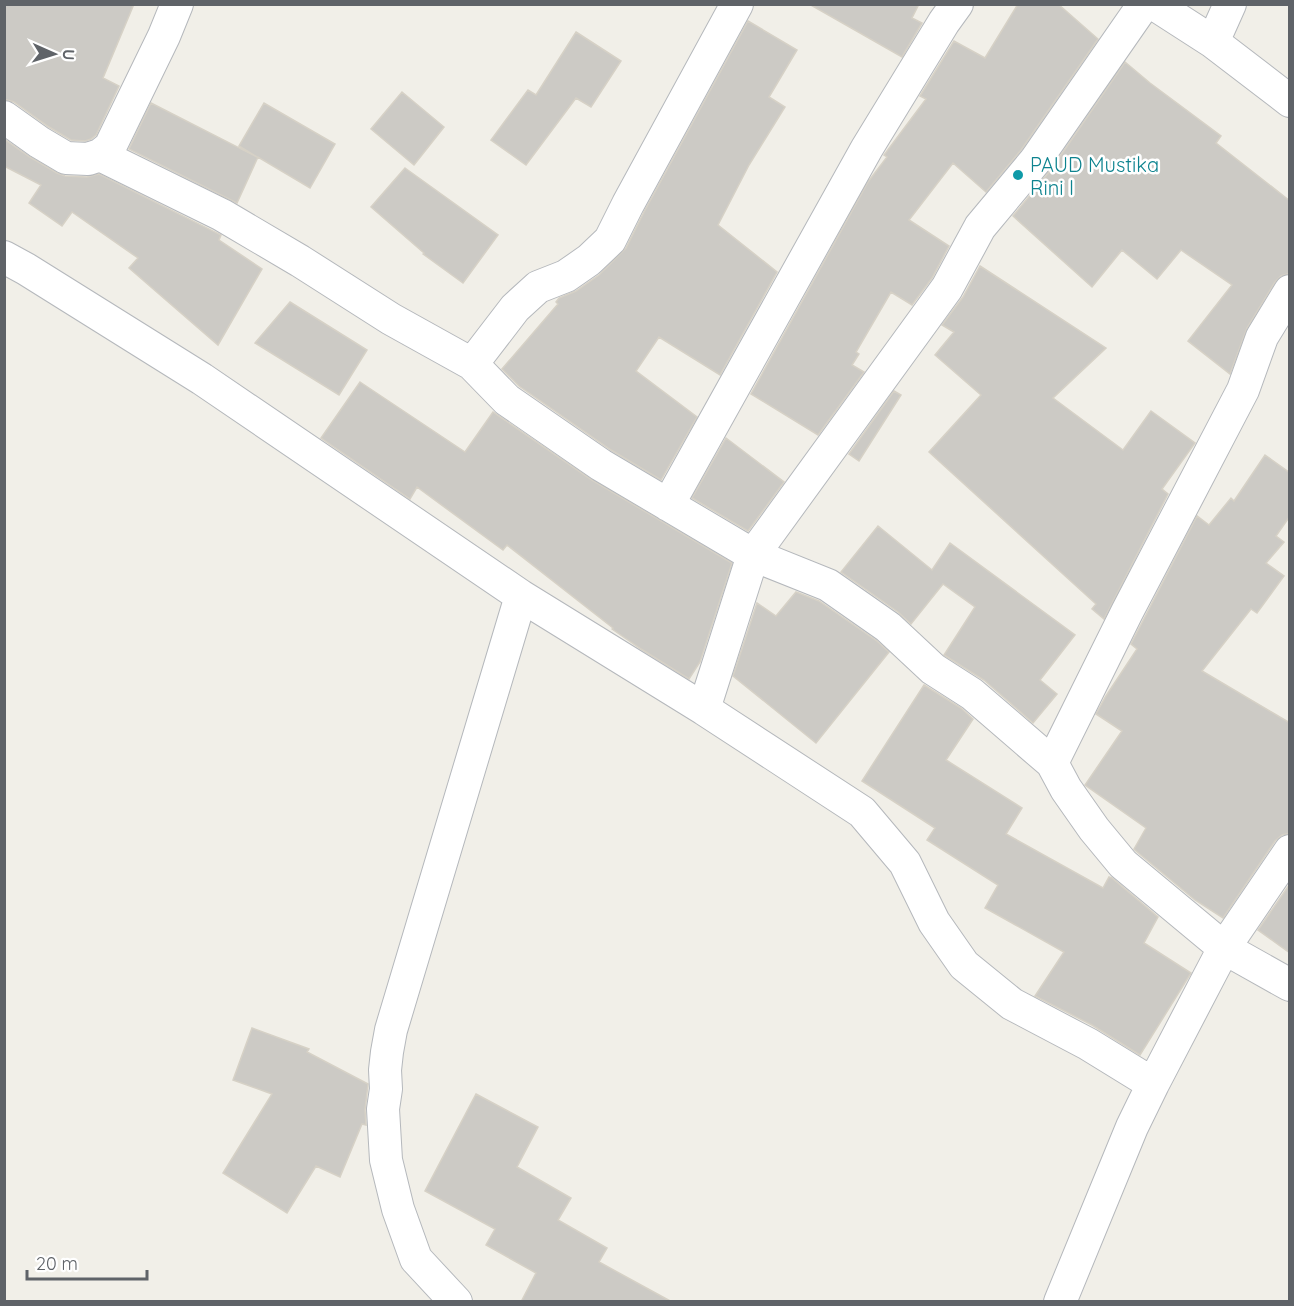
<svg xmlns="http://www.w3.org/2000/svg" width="1294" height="1306" font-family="Quicksand,sans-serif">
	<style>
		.building { fill: #cccac5; stroke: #d6d1c6; stroke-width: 1.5 }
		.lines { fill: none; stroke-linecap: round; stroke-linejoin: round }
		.minor-casing { stroke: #b5b8bc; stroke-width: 34 }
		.minor { stroke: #fff; stroke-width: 32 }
		.culture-dot { fill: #0f9aa8; stroke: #fff; stroke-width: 2 }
		.labels { text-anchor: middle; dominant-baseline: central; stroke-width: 5; stroke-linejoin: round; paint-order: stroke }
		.culture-label { font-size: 20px; fill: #0d838f; stroke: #fff; text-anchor: start }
	</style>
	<rect width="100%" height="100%" fill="#f1efe8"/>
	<path class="building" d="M 4,4 L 134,4 L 103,78 L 119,86 L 96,135 L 91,139 L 85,141 L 71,140 L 49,127 L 14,102 L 4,99 Z
		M 809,4 L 919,4 L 912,18 L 922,23 L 902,57 Z
		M 1018,4 L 1058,4 L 1098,39 L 1021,150 L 986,192 L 953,163 L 909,220 L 949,246 L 932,278 L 912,305 L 891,292 L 856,352 L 859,354 L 852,365 L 864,372 L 818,435 L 751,394 L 868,182 L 887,157 L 884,155 L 926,99 L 920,96 L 954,41 L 985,58 Z
		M 748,21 L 797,50 L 769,97 L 785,107 L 749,165 L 718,225 L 777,272 L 720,375 L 659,337 L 636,371 L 697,417 L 661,480 L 611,450 L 519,386 L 502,369 L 558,304 L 556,302 L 559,298 L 576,291 L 599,275 L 626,248 L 644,212 Z
		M 576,32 L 621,61 L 591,107 L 576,98 L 526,165 L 491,140 L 528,90 L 536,95 Z
		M 1125,62 L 1150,83 L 1221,136 L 1216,143 L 1290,201 L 1290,273 L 1281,276 L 1275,282 L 1247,328 L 1230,374 L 1188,341 L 1232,285 L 1181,250 L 1157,279 L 1122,250 L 1092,287 L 1013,216 L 1050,171 Z
		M 402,92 L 444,127 L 414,165 L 371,129 Z
		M 151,103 L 257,157 L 239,146 L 264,103 L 335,144 L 310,188 L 258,157 L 237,203 L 129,149 Z
		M 4,139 L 30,157 L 57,173 L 65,176 L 87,177 L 99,174 L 221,235 L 219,240 L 262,269 L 218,345 L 129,268 L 138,258 L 72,212 L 62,226 L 29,203 L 41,185 L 4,166 Z
		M 405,168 L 498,235 L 463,283 L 423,254 L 424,253 L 371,207 Z
		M 980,266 L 1106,348 L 1053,398 L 1123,450 L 1151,411 L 1195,443 L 1162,489 L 1168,494 L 1104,619 L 1092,609 L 1096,604 L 929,452 L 981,395 L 935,355 L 954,332 L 942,325 L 963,297 Z
		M 290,302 L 367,350 L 339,395 L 255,343 Z
		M 360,382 L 465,452 L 493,412 L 592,480 L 732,563 L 700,662 L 689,679 L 641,649 L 612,629 L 613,628 L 507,545 L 503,550 L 417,487 L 410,499 L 321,438 Z
		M 894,391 L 901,395 L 859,461 L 849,454 Z
		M 726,438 L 784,482 L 748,531 L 692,498 Z
		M 1265,455 L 1290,473 L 1290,516 L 1276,536 L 1284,542 L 1266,563 L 1284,576 L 1257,613 L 1251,609 L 1202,671 L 1290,723 L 1290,833 L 1282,835 L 1275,841 L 1223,918 L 1195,900 L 1136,851 L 1134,849 L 1146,828 L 1085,785 L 1122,731 L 1096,714 L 1106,696 L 1137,649 L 1131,644 L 1197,516 L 1209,525 L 1231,498 L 1234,501 Z
		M 878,526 L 932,570 L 950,543 L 1075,635 L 1040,680 L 1057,694 L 1033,723 L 984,680 L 944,655 L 975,607 L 943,584 L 911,624 L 898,612 L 841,572 Z
		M 796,592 L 819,601 L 877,641 L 889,652 L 816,743 L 733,676 L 757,603 L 776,616 Z
		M 924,685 L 961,708 L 973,719 L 946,760 L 1022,808 L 1006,834 L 1103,888 L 1109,877 L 1112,878 L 1158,917 L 1144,943 L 1191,973 L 1140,1055 L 1092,1025 L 1035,996 L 1064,952 L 985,908 L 998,885 L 927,840 L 935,828 L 862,781 Z
		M 1290,884 L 1290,953 L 1258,930 Z
		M 252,1028 L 309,1049 L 307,1052 L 368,1084 L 365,1110 L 366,1125 L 362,1124 L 340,1177 L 316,1166 L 287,1213 L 223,1173 L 272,1094 L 233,1080 Z
		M 476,1094 L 538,1127 L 517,1167 L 571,1198 L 558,1220 L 607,1248 L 599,1262 L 672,1302 L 521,1302 L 536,1273 L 486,1245 L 495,1229 L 425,1191 Z"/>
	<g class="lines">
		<g class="minor-casing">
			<path id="minor" d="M 1154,4 L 1213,42 L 1290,101
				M 1213,42 L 1230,4
				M 4,117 L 39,142 L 66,158 L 88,159 L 100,155 L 110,147 L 164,36 L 177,4
				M 100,155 L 222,215 L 300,261 L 391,319 L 472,364 L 507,400 L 601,465 L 753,555 L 828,585 L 888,627 L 933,669 L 972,694 L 1052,763 L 1066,789 L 1094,829 L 1123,864 L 1224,948 L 1290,985
				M 4,257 L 26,269 L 202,379 L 521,596 L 704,709 L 862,812 L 905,863 L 934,922 L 964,965 L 1012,1004 L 1088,1044 L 1153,1084
				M 472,364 L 515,308 L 538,287 L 566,276 L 589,260 L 610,240 L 628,204 L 737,4
				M 668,505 L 867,148 L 944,22 L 957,4
				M 704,709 L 753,555 L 947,288 L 980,227 L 1035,161 L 1144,4
				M 1052,763 L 1127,612 L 1243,390 L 1262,337 L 1290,291
				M 456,1302 L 416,1259 L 398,1209 L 386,1160 L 383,1109 L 386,1089 L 385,1070 L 387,1052 L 391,1030 L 521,596
				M 1060,1302 L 1132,1127 L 1153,1084 L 1224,948 L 1290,851"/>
		</g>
		<use href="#minor" class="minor"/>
	</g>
	<circle class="culture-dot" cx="1018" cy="175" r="6"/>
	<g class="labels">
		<g class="culture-label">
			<text x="1030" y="164">PAUD Mustika<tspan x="1030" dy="23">Rini I</tspan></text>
		</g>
	</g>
	<rect width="1294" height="1306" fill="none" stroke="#5f6368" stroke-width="12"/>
	<g transform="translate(54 54) rotate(93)" stroke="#ffffff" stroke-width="4.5" paint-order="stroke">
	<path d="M0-4.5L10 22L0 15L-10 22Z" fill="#5f6368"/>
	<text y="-9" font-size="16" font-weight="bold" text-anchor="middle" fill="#5f6368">U</text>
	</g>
	<path d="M27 1270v9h120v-9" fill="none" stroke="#5f6368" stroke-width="3"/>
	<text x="36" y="1270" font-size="18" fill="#5f6368" stroke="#ffffff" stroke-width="4.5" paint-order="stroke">20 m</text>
</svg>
